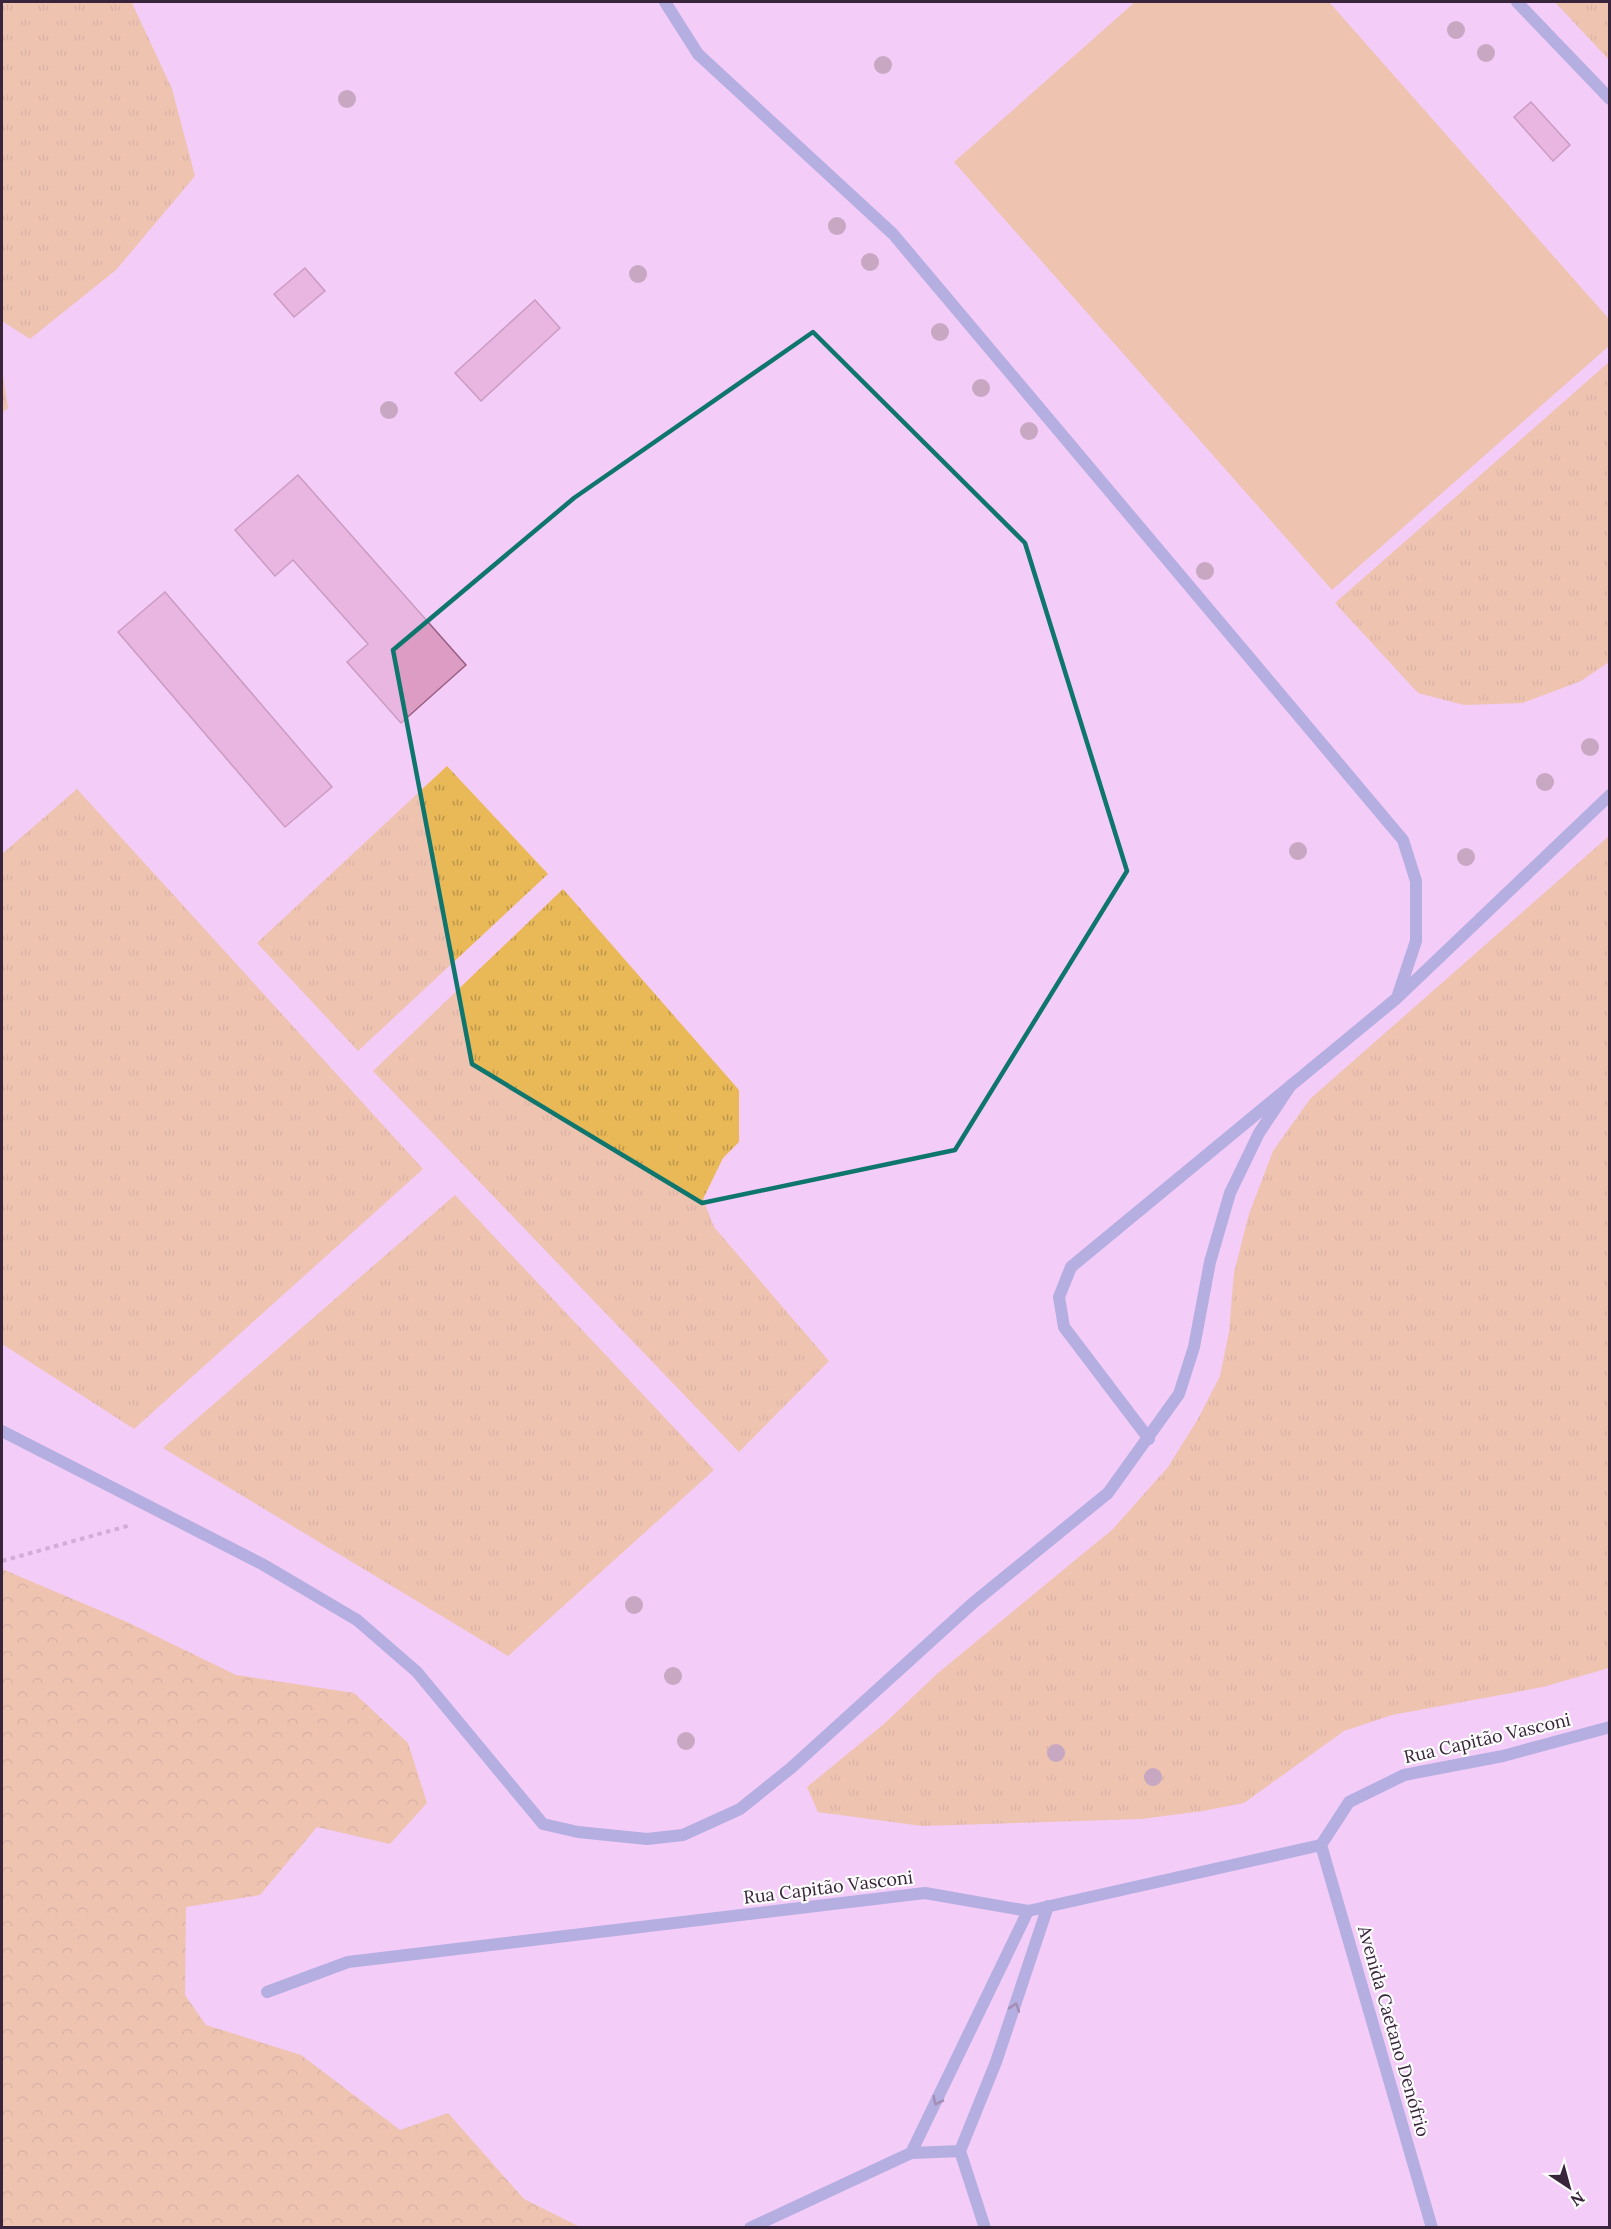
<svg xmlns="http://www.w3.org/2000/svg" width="1611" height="2229" font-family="Lora,serif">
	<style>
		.grass { fill: url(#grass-tufts) }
		.forest { fill: url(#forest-crowns) }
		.garden { fill: #e9b958 }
		.building { fill: #dc9cc3; stroke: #9a5f83; stroke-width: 1.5 }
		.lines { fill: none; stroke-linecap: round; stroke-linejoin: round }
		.path { stroke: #ab8baf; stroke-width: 4; stroke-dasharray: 4.5 4.5; stroke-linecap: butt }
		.service { stroke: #6989c5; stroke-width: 12 }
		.minor { stroke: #6989c5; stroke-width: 12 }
		.tertiary { stroke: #6989c5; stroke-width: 12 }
		.tree { fill: #927a82 }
		.oneway { stroke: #474364 }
		.marked { fill: none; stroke: #0f766e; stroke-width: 4.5; stroke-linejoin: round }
		.labels { text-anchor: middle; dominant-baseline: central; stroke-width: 4.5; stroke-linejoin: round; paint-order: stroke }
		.street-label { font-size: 18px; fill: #38253b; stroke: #fcfcfc }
	</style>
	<defs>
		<pattern id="grass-tufts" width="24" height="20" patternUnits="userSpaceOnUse" patternTransform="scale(1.5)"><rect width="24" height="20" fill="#e9b958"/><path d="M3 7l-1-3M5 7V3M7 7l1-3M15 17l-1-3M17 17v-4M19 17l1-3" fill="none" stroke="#be964a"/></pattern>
		<pattern id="forest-crowns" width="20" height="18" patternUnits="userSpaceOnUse" patternTransform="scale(1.5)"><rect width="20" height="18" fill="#e9b958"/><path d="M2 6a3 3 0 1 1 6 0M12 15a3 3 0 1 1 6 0" fill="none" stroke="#be964a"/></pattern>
	</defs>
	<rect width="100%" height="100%" fill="#f3ccf8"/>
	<path class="grass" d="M 2,2 L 134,2 L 133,5 L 172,89 L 195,176 L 116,270 L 30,339 L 2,321 Z
		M 1555,2 L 1609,2 L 1609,60 Z
		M 1609,362 L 1609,662 L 1581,681 L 1523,703 L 1464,705 L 1418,693 L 1335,603 Z
		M 2,369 L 8,408 L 2,413 Z
		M 447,766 L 548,874 L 358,1051 L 257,943 Z
		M 77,789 L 423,1169 L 134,1429 L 2,1344 L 2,854 Z
		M 1609,836 L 1609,1668 L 1543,1687 L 1392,1715 L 1344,1731 L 1244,1803 L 1203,1811 L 1141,1819 L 922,1826 L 818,1812 L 807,1787 L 884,1724 L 938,1673 L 1113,1529 L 1168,1467 L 1198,1419 L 1220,1376 L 1229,1332 L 1234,1273 L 1249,1214 L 1273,1151 L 1310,1099 Z
		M 563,889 L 739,1090 L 739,1142 L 723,1158 L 703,1199 L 714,1227 L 829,1361 L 739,1452 L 373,1071 Z
		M 455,1195 L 714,1470 L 508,1656 L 163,1448 Z"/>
	<path class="forest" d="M 2,1569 L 127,1622 L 236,1675 L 354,1693 L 408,1743 L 427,1803 L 390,1844 L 317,1827 L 260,1895 L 186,1907 L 185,1995 L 206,2025 L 301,2055 L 400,2130 L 448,2113 L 524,2199 L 580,2227 L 2,2227 Z"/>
	<path class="garden" d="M 1135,2 L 1329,2 L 1609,319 L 1609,346 L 1332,590 L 954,162 Z"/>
	<path class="building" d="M 1531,102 L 1570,145 L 1553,161 L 1514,117 Z
		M 305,268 L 325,291 L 294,317 L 274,294 Z
		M 535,300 L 560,328 L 481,401 L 455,373 Z
		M 298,475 L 466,665 L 401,723 L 347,662 L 368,644 L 293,560 L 275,576 L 235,530 Z
		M 165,592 L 332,787 L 285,827 L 118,632 Z"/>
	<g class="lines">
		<path class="path" d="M 2,1561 L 131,1525"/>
		<path class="service" d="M 665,2 L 698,54 L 893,234 L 1403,840 L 1416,881 L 1416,941 L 1397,998
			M 1517,2 L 1610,99
			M 2,1431 L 262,1564 L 357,1620 L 417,1672 L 543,1824 L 578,1832 L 647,1839 L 683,1835 L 740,1809 L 791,1768 L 973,1603 L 1108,1493 L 1179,1394 L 1194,1347 L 1210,1262 L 1230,1193 L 1259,1133 L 1291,1085
			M 1149,1439 L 1064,1327 L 1059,1297 L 1071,1267 L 1397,998 L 1610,795"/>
		<path class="minor" d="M 267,1992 L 348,1962 L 925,1893 L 1028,1911 L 1321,1845
			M 960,2151 L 996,2062 L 1048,1906
			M 960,2151 L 985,2228
			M 911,2153 L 1028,1911
			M 750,2228 L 911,2153 L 960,2151"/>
		<path class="tertiary" d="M 1432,2228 L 1321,1845 L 1349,1802 L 1404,1775 L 1503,1756 L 1610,1727"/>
	</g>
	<g class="tree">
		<circle cx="1456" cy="30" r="9"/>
		<circle cx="1486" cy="53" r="9"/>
		<circle cx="883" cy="65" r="9"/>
		<circle cx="347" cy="99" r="9"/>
		<circle cx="837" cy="226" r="9"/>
		<circle cx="870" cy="262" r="9"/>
		<circle cx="638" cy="274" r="9"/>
		<circle cx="940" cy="332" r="9"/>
		<circle cx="981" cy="388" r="9"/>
		<circle cx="389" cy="410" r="9"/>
		<circle cx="1029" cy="431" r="9"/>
		<circle cx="1205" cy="571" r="9"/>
		<circle cx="1590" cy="747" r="9"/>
		<circle cx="1545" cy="782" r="9"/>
		<circle cx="1298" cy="851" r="9"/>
		<circle cx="1466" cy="857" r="9"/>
		<circle cx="634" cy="1605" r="9"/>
		<circle cx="673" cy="1676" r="9"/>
		<circle cx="686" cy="1741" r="9"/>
		<circle cx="1056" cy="1753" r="9"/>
		<circle cx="1153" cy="1777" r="9"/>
	</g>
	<defs><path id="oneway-chevron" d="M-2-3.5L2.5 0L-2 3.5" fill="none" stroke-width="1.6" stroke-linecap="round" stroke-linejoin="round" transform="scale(1.5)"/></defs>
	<g class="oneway">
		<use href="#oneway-chevron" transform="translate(1015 2007) rotate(-71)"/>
		<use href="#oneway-chevron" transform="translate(937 2101) rotate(116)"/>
	</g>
	<path d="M0 0H1611V2229H0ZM 813,332 L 1025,543 L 1127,871 L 955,1150 L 702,1203 L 472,1064 L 393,650 L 574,498 Z" fill="#f3ccf8" fill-opacity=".55" fill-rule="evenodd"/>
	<path class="marked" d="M 813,332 L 1025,543 L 1127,871 L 955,1150 L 702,1203 L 472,1064 L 393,650 L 574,498 Z"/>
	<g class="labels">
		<g class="street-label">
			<text transform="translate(1487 1738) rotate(-13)">Rua Capitão Vasconi</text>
			<text transform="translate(828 1887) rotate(-7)">Rua Capitão Vasconi</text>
			<text transform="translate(1394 2031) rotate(74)">Avenida Caetano Denófrio</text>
		</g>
	</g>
	<rect width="1611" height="2229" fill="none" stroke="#38253b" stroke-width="6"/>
	<g transform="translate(1569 2187) rotate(144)" stroke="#fcfcfc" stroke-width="4.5" paint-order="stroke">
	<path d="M0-4.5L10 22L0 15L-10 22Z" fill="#38253b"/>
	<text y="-9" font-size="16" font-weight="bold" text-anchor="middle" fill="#38253b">N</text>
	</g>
</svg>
